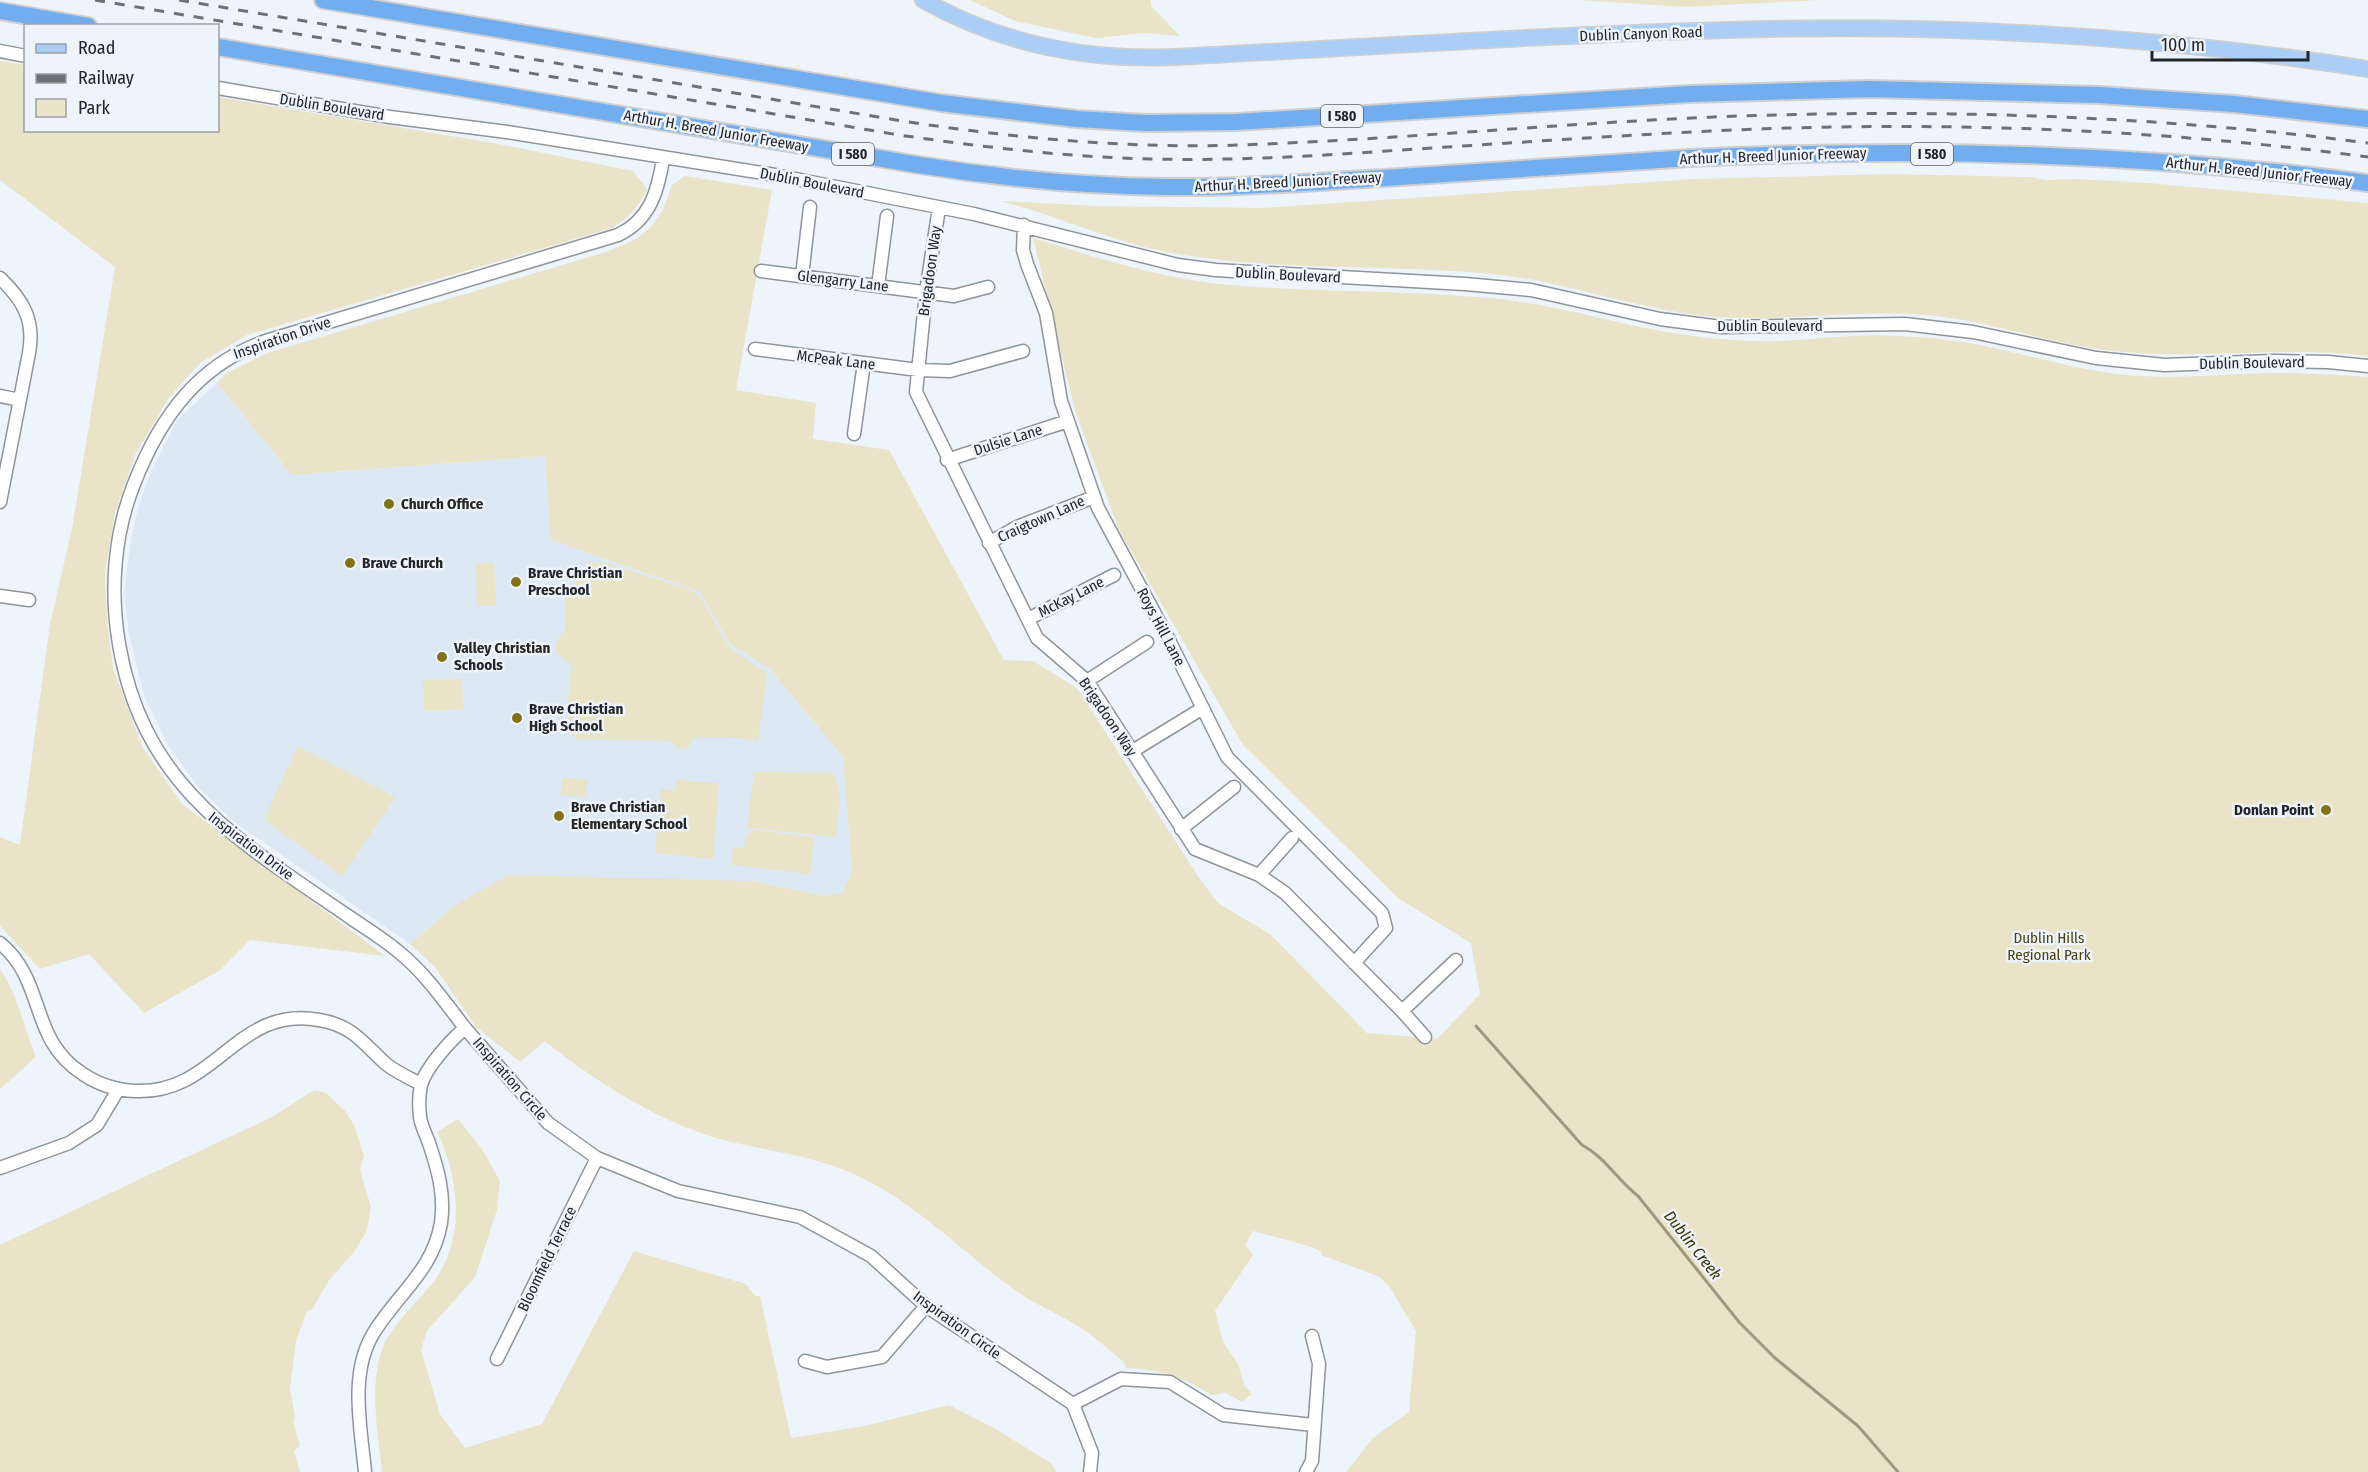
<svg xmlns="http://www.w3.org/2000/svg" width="2368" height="1472" font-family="'Fira Sans Condensed',sans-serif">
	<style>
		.built { fill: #dde8f5 }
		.green { fill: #e9e3c8 }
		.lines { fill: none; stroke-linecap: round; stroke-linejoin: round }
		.stream { stroke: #9e997e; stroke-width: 3 }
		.minor-casing { stroke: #8f949a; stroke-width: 15 }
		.major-casing { stroke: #cfcfcf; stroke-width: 18 }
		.highway-casing { stroke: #cfcfcf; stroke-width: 20 }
		.minor { stroke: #fff; stroke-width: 12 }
		.major { stroke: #aacef6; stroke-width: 15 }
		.highway { stroke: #72adf0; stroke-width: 16 }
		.rail { stroke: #6d7174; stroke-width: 3; stroke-dasharray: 10 10; stroke-linecap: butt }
		.poi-dot { fill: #847314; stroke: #eef4fb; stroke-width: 2 }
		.labels { text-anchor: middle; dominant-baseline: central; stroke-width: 5; stroke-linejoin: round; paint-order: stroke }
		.shield { fill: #eef4fb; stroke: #606367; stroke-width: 1.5 }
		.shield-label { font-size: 14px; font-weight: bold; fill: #232527 }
		.street-label { font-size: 15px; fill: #232527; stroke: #eef4fb }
		.poi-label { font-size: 15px; font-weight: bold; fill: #232527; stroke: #eef4fb; text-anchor: start }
		.park-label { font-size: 15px; fill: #4b4210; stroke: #eef4fb }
		.water-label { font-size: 16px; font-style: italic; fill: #3d3300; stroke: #eef4fb }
	</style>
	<rect width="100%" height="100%" fill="#eef4fb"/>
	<path class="built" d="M 217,383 L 292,475 L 545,456 L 551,540 L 700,592 L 730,644 L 770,669 L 843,757 L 852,873 L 842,893 L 825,896 L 753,881 L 454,906 L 410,944 L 234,822 L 197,786 L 168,745 L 144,696 L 129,635 L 124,593 L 131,538 L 139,505 L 150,473 L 177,420 Z"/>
	<path class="green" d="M 970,0 L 1151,0 L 1151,6 L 1180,36 L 1145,33 L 1096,38 L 1015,21 Z
		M 1579,0 L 1820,0 L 1686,7 Z
		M 0,61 L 25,65 L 26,130 L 218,130 L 218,97 L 499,144 L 633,171 L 647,189 C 639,208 629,217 612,228 L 247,335 L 200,363 L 168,399 L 136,453 L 115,513 L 105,572 L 107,623 L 113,668 L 142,746 L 182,804 L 385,956 L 250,940 L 219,971 L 144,1013 L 89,954 L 40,969 L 0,926 L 0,837 L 20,845 L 50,624 L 72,529 L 115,267 L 0,180 Z
		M 1892,174 L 2030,177 L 2045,180 L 2078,179 L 2149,183 L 2368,203 L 2368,356 C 2287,346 2206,359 2125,352 C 2057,347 1994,321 1927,315 C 1852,309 1778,323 1704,316 C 1632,308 1564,281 1492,274 C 1384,264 1273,272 1166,252 C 1109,241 1056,215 1000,201 L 1095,206 L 1264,208 L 1695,179 Z
		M 685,176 L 772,190 L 736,390 L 816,403 L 813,439 L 889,450 L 1004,660 L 1033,661 L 1077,688 L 1199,878 L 1218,903 L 1270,934 L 1367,1033 L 1437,1039 L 1480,994 L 1471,943 L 1398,898 L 1243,745 L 1119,530 L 1075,410 L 1033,238 C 1098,258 1162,279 1230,285 C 1323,293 1416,290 1508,300 C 1573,308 1636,330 1701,337 C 1728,340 1755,342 1782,341 C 1821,339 1859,333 1897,336 C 1926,337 1956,340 1985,346 C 2029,355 2072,368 2117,374 C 2169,380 2221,374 2273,373 C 2305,373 2336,375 2368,377 L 2368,1472 L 1346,1472 L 1373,1438 L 1409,1412 L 1416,1331 L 1389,1286 L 1378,1276 L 1321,1255 L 1321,1252 L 1312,1247 L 1253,1231 L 1245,1245 L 1253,1255 L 1215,1311 L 1223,1342 L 1238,1364 L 1244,1385 L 1252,1394 L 1242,1402 L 1226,1393 L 1211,1395 C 1184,1377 1158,1369 1126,1368 L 1124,1362 C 1109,1350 1094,1336 1078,1326 C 1057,1313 1034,1304 1015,1290 C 959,1250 913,1199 849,1172 C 812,1156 770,1151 731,1142 C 667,1127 595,1082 545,1041 L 520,1062 L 476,1027 L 435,967 L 410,944 L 454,906 L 508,875 L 753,881 L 825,896 L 842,893 L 852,873 L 843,757 L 770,669 L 730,644 L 700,592 L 551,540 L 545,456 L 292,475 L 217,383 L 225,374 L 267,353 L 609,251 L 636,239 L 650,228 L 663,210 L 672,185 Z
		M 589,562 L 607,563 L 691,590 L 703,601 L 728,645 L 735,652 L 767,673 L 758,741 L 728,737 L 696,737 L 687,749 L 678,748 L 669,741 L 576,739 L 566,727 L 571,665 L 556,652 L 556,641 L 565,630 L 566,596 Z
		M 475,563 L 494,563 L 496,605 L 477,606 Z
		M 462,679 L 463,709 L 424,711 L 423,680 Z
		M 297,746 L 395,797 L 342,876 L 264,820 Z
		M 754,772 L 834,773 L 840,797 L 836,837 L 747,828 Z
		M 562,778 L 587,780 L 585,797 L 560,795 Z
		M 676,780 L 719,783 L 713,859 L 655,853 L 661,789 L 675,791 Z
		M 754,830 L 814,837 L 810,874 L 731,865 L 733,847 L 744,848 L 746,835 Z
		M 0,969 C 18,995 24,1028 36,1057 L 0,1089 Z
		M 314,1090 L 326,1093 L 346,1112 L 355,1127 L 364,1156 L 360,1170 L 371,1207 L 367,1230 L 354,1252 L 329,1280 L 312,1310 L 307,1311 L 296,1341 L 290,1388 L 295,1418 L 293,1421 L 300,1446 L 294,1451 L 300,1472 L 0,1472 L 0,1245 L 272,1117 Z
		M 458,1119 L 482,1149 L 500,1181 L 497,1210 L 475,1277 L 427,1331 L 421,1350 L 440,1414 L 465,1448 L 542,1424 L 634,1251 L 746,1284 L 755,1296 L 760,1296 L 791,1438 L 865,1426 L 949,1405 L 996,1429 L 1052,1464 L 1056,1472 L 382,1472 C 378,1434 369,1386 382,1349 C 390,1327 417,1302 432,1284 C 466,1241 460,1179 437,1132 Z"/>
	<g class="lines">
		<path class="stream" d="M 1476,1026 L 1582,1145 C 1605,1157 1618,1181 1638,1196 L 1739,1322 L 1775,1358 L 1858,1426 L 1898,1472"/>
		<g class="minor-casing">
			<path id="minor" d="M 0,51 L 26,56
				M 218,88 L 390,117 L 507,132 L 775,175 L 974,214 L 1178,265 L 1216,270 L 1465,284 L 1531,290 L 1660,319 L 1721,327 L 1905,324 L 1973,332 L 2096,358 L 2164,365 L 2274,361 L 2328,362 L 2368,366
				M 939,208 L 926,292 L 916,392 L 1037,638 L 1087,681 L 1195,849 L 1259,875 L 1285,893 L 1402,1011 L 1425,1037
				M 1024,225 L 1023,250 L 1027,264 L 1046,313 L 1061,401 L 1098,508 L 1168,638 L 1227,757 L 1382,913 L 1386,928 L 1354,963
				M 761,271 L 954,296 L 988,287
				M 802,276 L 810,207
				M 0,278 C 23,300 35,320 29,353 L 0,502
				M 878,286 L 887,216
				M 755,349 L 918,370 L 950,371 L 1023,351
				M 0,396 L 20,400
				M 854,434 L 864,363
				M 947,460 L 1068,421
				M 989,543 L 1017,527 L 1094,497
				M 0,596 L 29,600
				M 1028,619 L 1114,575
				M 1087,681 L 1147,642
				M 1131,752 L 1203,708
				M 1181,829 L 1234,787
				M 1259,875 L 1292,838
				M 0,943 C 47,982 28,1039 83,1074 C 99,1085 116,1090 135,1091 C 217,1095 235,1005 319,1020 C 352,1025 363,1043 386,1064 C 396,1072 409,1078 421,1084
				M 1402,1011 L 1456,960
				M 465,1028 C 445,1002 425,973 400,953 C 384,939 365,928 348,916 C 239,841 143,787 119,644 C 110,591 114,534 134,484 C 160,417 199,363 269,340 L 618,235 C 650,220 658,191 663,159
				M 0,1168 L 69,1143 L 97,1125 L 118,1090
				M 497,1359 L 597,1158
				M 805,1361 L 827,1367 L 882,1357 L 926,1306
				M 1073,1404 L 1121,1379 L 1170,1382 L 1223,1415 L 1313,1425
				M 365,1472 C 361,1428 349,1374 373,1334 C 397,1294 433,1271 441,1223 C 445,1194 438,1170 429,1143 C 426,1135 421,1125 420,1117 C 419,1108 419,1094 421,1085 C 426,1067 451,1040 465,1028 L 548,1123 L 597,1158 L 678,1191 L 800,1217 L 871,1256 L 926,1306 L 1073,1404 L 1092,1453 L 1090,1472
				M 1306,1472 L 1312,1461 L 1319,1364 L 1312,1336"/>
		</g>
		<g class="major-casing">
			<path id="major" d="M 923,0 C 1001,44 1086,61 1175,57 C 1373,47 1571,33 1769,29 C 1969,25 2170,38 2368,69"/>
		</g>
		<g class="highway-casing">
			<path id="highway" d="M 323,0 L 941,103 L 1077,119 L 1145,123 L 1236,122 L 1689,94 L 1870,89 L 2099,95 L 2234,104 L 2368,119
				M 0,11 L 88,26
				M 218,47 L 919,165 C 1000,178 1083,186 1166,187 C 1239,188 1311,182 1384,178 C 1486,171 1588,164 1690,158 C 1916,147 2144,153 2368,183"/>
		</g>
		<use href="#minor" class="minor"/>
		<use href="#major" class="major"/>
		<use href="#highway" class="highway"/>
		<path class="rail" d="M 95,0 L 899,135 C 982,147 1066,157 1150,159 C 1233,161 1317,156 1401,150 C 1512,143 1622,135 1733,130 C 1945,121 2158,129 2368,157
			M 179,0 L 902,121 C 1015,138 1127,149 1241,145 C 1407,139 1573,122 1739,116 C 1949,109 2160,116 2368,143"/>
	</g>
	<g class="poi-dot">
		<circle cx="389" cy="504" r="6"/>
		<circle cx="350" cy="563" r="6"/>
		<circle cx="516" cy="582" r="6"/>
		<circle cx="442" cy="657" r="6"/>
		<circle cx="517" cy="718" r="6"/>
		<circle cx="2326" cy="810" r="6"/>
		<circle cx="559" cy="816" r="6"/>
	</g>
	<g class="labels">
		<g class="shield">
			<rect x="1321" y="105" width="42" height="22" rx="4.5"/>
			<rect x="832" y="143" width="42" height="22" rx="4.5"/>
			<rect x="1911" y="143" width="42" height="22" rx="4.5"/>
		</g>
		<g class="shield-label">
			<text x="1342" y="116">I 580</text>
			<text x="853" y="154">I 580</text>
			<text x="1932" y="154">I 580</text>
		</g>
		<g class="street-label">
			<text transform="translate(1641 34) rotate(-2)">Dublin Canyon Road</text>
			<text transform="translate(332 107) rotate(9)">Dublin Boulevard</text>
			<text transform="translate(716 131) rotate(10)">Arthur H. Breed Junior Freeway</text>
			<text transform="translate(1773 156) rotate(-2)">Arthur H. Breed Junior Freeway</text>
			<text transform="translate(2259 172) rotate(6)">Arthur H. Breed Junior Freeway</text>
			<text transform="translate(1288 182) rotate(-3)">Arthur H. Breed Junior Freeway</text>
			<text transform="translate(812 183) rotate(11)">Dublin Boulevard</text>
			<text transform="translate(930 271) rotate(-82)">Brigadoon Way</text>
			<text transform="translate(1288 275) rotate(3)">Dublin Boulevard</text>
			<text transform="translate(843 281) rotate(7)">Glengarry Lane</text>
			<text x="1770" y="326">Dublin Boulevard</text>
			<text transform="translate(282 338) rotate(-19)">Inspiration Drive</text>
			<text transform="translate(836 360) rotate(7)">McPeak Lane</text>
			<text transform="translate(2252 363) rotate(-1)">Dublin Boulevard</text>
			<text transform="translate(1008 440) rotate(-18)">Dulsie Lane</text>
			<text transform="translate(1041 519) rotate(-24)">Craigtown Lane</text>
			<text transform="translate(1071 597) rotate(-27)">McKay Lane</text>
			<text transform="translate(1161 627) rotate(62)">Roys Hill Lane</text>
			<text transform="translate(1108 717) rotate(56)">Brigadoon Way</text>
			<text transform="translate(251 846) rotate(37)">Inspiration Drive</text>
			<text transform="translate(510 1079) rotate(49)">Inspiration Circle</text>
			<text transform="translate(547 1259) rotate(-64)">Bloomfield Terrace</text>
			<text transform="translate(957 1325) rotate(36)">Inspiration Circle</text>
		</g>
		<g class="poi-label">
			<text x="401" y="504">Church Office</text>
			<text x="362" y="563">Brave Church</text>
			<text x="528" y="573">Brave Christian<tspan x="528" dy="17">Preschool</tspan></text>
			<text x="454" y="648">Valley Christian<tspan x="454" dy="17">Schools</tspan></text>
			<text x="529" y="709">Brave Christian<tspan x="529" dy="17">High School</tspan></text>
			<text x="571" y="807">Brave Christian<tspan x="571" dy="17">Elementary School</tspan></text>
			<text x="2314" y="810" text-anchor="end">Donlan Point</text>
		</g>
		<g class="park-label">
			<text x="2049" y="938">Dublin Hills<tspan x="2049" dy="17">Regional Park</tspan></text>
		</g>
		<g class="water-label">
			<text transform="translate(1693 1245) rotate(52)">Dublin Creek</text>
		</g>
	</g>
	<rect x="24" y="24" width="195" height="108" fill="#eef4fb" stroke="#9da1a6" stroke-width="1.5"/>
	<rect x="36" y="44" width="30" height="9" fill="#aacef6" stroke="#9da1a6" stroke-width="1.5"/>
	<text x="78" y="54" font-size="18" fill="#232527">Road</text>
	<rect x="36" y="74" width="30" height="9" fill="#6d7174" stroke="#9da1a6" stroke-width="1.5"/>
	<text x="78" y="84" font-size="18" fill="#232527">Railway</text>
	<rect x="36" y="99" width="30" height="18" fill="#e9e3c8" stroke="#9da1a6" stroke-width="1.5"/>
	<text x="78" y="114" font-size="18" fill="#232527">Park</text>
	<path d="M2152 51v9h156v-9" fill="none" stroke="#232527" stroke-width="3"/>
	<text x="2161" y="51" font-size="18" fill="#232527" stroke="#eef4fb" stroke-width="4.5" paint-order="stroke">100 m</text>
</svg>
